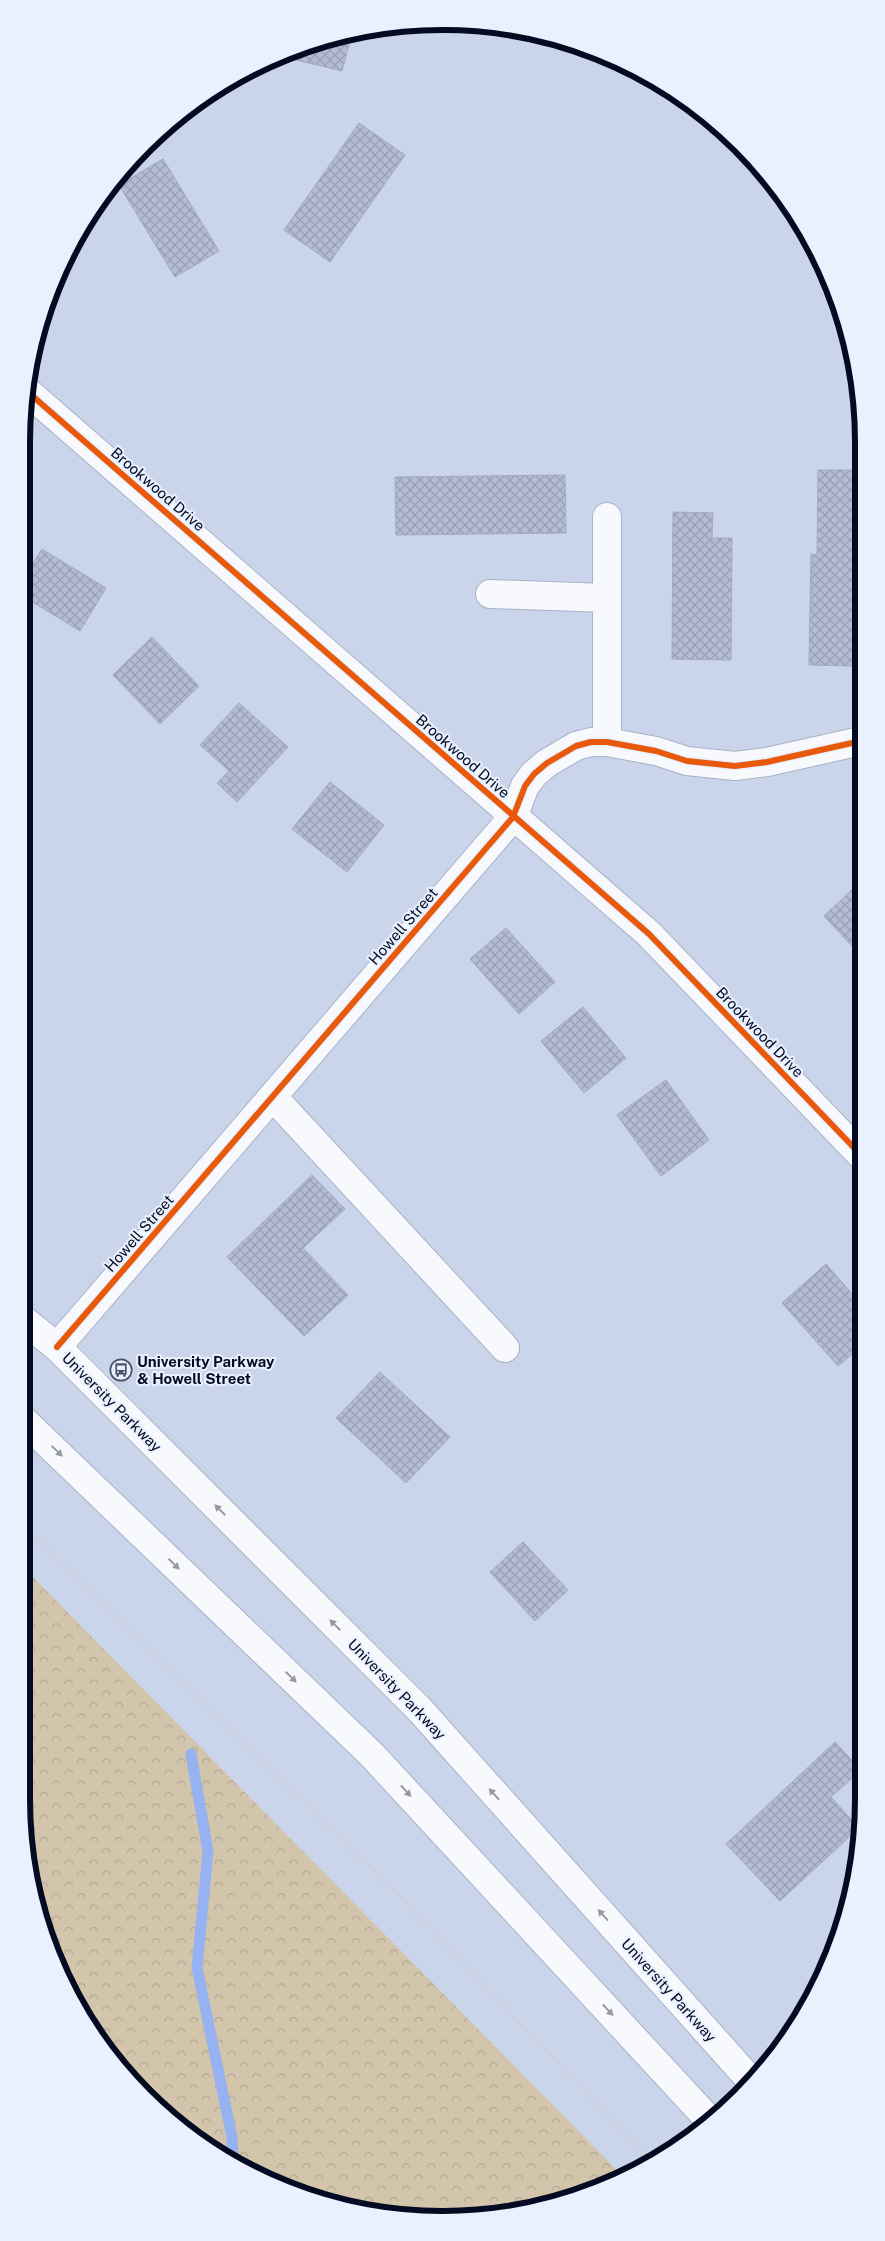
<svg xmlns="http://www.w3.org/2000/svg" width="885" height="2241" font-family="'Public Sans',sans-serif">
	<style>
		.forest { fill: url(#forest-crowns) }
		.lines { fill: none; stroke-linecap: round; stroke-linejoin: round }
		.stream { stroke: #96b2f0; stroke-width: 11 }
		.building { fill: url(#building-cross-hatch); stroke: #a1aac0 }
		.minor-casing { stroke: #a8b2c8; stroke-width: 30 }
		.major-casing { stroke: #a8b2c8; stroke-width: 30 }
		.path { stroke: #cdd0d7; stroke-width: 3; stroke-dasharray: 4 2.5; stroke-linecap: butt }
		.minor { stroke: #f7f9fc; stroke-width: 28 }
		.major { stroke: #f7f9fc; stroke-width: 28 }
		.cycleway-casing { stroke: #e9f0fe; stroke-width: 9 }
		.cycleway { stroke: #e8590c; stroke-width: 6 }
		.oneway { fill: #9699a4 }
		.labels { text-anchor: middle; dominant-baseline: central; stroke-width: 4; stroke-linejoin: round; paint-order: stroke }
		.street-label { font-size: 15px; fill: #040a21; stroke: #e9f0fe }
		.poi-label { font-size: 15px; font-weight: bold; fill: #040a21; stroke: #e9f0fe; text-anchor: start }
		.rim { fill: none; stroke: #040a21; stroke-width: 6 }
	</style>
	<defs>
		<pattern id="forest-crowns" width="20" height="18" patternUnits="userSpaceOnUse" patternTransform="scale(1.25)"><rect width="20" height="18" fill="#d2c5ab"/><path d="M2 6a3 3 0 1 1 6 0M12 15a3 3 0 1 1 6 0" fill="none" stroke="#b3a893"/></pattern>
		<pattern id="building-cross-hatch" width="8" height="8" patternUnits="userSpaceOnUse" patternTransform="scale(1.25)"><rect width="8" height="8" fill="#b3bcd3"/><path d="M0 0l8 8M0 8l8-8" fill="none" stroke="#98a0b5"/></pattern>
	</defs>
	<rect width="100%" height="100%" fill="#cad4ea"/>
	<path class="forest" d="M 21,1565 L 607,2160 L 622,2175 L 525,2212 L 387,2216 L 307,2197 L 232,2163 L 126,2076 L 78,2009 L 44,1934 L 21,1798 Z"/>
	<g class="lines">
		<path class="stream" d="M 191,1754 L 208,1851 L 197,1968 L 232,2137 L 233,2164"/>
	</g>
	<path class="building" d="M 352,33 L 342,71 L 280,56 L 333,36 Z
		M 359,123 L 405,155 L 330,262 L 284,230 Z
		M 163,159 L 219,251 L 175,277 L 119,185 Z
		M 818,470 L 860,470 L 861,653 L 853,653 L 852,666 L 809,665 L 811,554 L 817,555 Z
		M 565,475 L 566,533 L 396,535 L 395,477 Z
		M 673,512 L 713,513 L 712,538 L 732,538 L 731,660 L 672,659 Z
		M 42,549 L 106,588 L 80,631 L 21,595 L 21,582 Z
		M 152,637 L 199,686 L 160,724 L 113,675 Z
		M 239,703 L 288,747 L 237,802 L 217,783 L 229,771 L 200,745 Z
		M 330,782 L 384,825 L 347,872 L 292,829 Z
		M 861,881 L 862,957 L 824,916 Z
		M 506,928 L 555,982 L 519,1014 L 470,959 Z
		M 583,1007 L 626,1058 L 584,1093 L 541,1041 Z
		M 666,1080 L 709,1140 L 661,1176 L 617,1115 Z
		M 312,1175 L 345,1209 L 303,1248 L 348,1295 L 304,1336 L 227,1257 Z
		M 826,1264 L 862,1305 L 863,1345 L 838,1366 L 782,1303 Z
		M 380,1372 L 450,1437 L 406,1483 L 336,1418 Z
		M 523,1542 L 568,1590 L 535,1621 L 490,1572 Z
		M 835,1742 L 861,1770 L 831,1797 L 859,1828 L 780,1901 L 726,1844 Z"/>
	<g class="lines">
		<g class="minor-casing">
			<path id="minor" d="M 29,393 L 649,934 L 862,1156
				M 607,517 L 607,742
				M 490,594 L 607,598
				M 273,1097 L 505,1348
				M 57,1347 L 513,817 L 525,786 L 534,774 L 547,763 L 576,746 L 591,742 L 607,742 L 656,751 L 687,761 L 735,766 L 767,762 L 861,741"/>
		</g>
		<g class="major-casing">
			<path id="major" d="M 21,1318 L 57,1347 L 420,1710 L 752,2082
				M 21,1418 L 372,1755 L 711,2122"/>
		</g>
		<path class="path" d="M 21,1523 L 403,1900 L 653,2163"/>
		<use href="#minor" class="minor"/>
		<use href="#major" class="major"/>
		<g class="cycleway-casing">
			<path id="cycleway" d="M 29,393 L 649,934 L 862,1156
				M 57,1347 L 513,817 L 525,786 L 534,774 L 547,763 L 576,746 L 591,742 L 607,742 L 656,751 L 687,761 L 735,766 L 767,762 L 861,741"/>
		</g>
		<use href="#cycleway" class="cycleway"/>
	</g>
	<defs><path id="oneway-solid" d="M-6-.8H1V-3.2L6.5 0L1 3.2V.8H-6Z" transform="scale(1.25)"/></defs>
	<g class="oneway">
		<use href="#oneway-solid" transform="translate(57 1451) rotate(44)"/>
		<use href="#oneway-solid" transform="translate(220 1510) rotate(-135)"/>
		<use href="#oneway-solid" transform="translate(174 1564) rotate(44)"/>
		<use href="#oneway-solid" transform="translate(335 1625) rotate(-135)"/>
		<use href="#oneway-solid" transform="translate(291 1677) rotate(44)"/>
		<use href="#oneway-solid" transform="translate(406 1791) rotate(47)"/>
		<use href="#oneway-solid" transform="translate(494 1794) rotate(-132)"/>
		<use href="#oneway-solid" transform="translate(603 1915) rotate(-132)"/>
		<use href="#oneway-solid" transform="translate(608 2010) rotate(47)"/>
	</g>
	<defs>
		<g id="bus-ring" transform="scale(1.125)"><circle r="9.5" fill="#e9f0fe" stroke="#495167" stroke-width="1.5"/><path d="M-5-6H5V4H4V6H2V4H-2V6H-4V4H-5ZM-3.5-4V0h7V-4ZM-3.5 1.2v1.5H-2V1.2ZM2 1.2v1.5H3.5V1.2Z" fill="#495167"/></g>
	</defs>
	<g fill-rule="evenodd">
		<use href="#bus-ring" x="121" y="1370"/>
	</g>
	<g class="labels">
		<g class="street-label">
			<text transform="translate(158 489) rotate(41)">Brookwood Drive</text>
			<text transform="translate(463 756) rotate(41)">Brookwood Drive</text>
			<text transform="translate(403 926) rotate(-49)">Howell Street</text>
			<text transform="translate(760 1032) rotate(46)">Brookwood Drive</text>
			<text transform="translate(139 1233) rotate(-49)">Howell Street</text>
			<text transform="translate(112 1402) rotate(45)">University Parkway</text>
			<text transform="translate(397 1689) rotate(46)">University Parkway</text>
			<text transform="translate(669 1990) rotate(48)">University Parkway</text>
		</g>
		<g class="poi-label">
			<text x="137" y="1361">University Parkway<tspan x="137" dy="17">&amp; Howell Street</tspan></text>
		</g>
	</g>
	<path d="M0 0H885V2241H0ZM442 30H443A412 412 0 0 1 855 442V1799A412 412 0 0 1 443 2211H442A412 412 0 0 1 30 1799V442A412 412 0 0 1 442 30Z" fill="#e9f0fe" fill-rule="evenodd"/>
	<path class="rim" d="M442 30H443A412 412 0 0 1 855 442V1799A412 412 0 0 1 443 2211H442A412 412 0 0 1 30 1799V442A412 412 0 0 1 442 30Z"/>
</svg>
